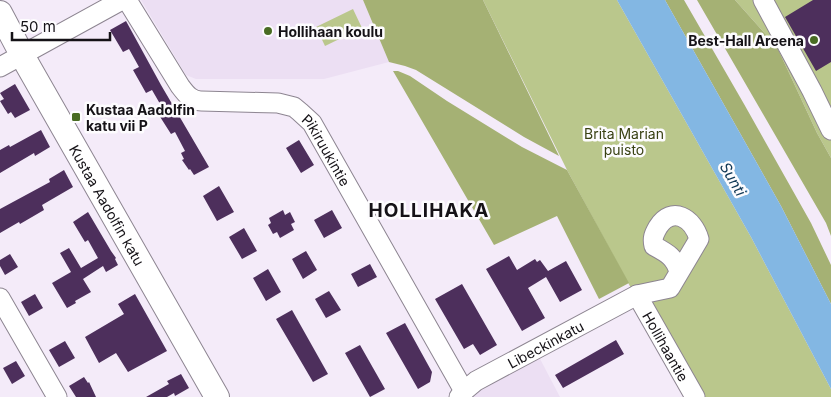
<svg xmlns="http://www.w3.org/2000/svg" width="831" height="397" font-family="Inter,sans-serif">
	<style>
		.built { fill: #ecdff3 }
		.green { fill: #bac78c }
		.forest { fill: #a5b174 }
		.water { fill: #83b7e3 }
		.building { fill: #4d2f5c }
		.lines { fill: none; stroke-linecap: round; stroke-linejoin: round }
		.minor-casing { stroke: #8d8591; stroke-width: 21 }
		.major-casing { stroke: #8d8591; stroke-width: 26 }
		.minor { stroke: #fff; stroke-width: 19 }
		.major { stroke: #fff; stroke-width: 24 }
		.poi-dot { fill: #496b23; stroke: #fdfcfe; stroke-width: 2 }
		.labels { text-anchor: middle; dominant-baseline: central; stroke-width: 5; stroke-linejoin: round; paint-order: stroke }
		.poi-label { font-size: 14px; font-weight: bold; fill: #151217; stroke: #fdfcfe; text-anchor: start }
		.park-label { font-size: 14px; fill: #394112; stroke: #fdfcfe }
		.street-label { font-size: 14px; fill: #151217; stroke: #fdfcfe }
		.water-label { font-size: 15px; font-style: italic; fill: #103856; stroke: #fdfcfe }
		.district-label { font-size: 19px; font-weight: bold; letter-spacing: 1px; fill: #151217; stroke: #fdfcfe }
	</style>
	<rect width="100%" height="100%" fill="#f4ebf9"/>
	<path class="built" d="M 141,0 L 363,0 L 389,62 L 324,79 L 196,79 L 186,75 Z
		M 538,355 L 560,397 L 472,397 L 487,382 Z"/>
	<path class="green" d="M 483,0 L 617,0 L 751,237 L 831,389 L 831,397 L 690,397 L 567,170 Z
		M 735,0 L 831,0 L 831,158 L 817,133 L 777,47 Z
		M 353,9 L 362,28 L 325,46 L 316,27 Z"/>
	<path class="forest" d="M 363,0 L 483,0 L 559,156 L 524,137 L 416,70 L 405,66 L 389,62 Z
		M 665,0 L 684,0 L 744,104 L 811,223 L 831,265 L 831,304 L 781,206 Z
		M 697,0 L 735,0 L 777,47 L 817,133 L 831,158 L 831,236 L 826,223 Z
		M 393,71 L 398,71 L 410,76 L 447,101 L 522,147 L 567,170 L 629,283 L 599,299 L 557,216 L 494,245 Z"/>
	<path class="water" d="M 617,0 L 665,0 L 781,206 L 831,304 L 831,389 L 751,237 Z"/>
	<path class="building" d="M 813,0 L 831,0 L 831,62 L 816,71 L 785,17 Z
		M 126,21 L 161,85 L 209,167 L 194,175 L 190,169 L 189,170 L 182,160 L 184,159 L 181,153 L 185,151 L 175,132 L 171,134 L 157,112 L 163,109 L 152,90 L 146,93 L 133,70 L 139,67 L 129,49 L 123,52 L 110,30 Z
		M 15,84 L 30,110 L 15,118 L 11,112 L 8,114 L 0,101 L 4,99 L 0,93 Z
		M 41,130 L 50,147 L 35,156 L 34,153 L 0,173 L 0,150 L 9,145 L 10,147 Z
		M 299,140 L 314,165 L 301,173 L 286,148 Z
		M 64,170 L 73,187 L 42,205 L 44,210 L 20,224 L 19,222 L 0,233 L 0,209 L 50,182 L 49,179 Z
		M 219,186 L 234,212 L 217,221 L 203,196 Z
		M 283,210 L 285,215 L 290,212 L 295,222 L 291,224 L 294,230 L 280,238 L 277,232 L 273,234 L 268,225 L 271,223 L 269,218 Z
		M 332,210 L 342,228 L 324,238 L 314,220 Z
		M 88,212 L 111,251 L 116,258 L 115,259 L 118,265 L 106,272 L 103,266 L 83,279 L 91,292 L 75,301 L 76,303 L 67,308 L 52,283 L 71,272 L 60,253 L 69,248 L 81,268 L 98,258 L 88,240 L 85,242 L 73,222 Z
		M 244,228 L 257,251 L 242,259 L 229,237 Z
		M 306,251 L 317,270 L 303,279 L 292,259 Z
		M 10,254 L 18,267 L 5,275 L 0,266 L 0,260 Z
		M 509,256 L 517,270 L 535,259 L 537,262 L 540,260 L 548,271 L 566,261 L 582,290 L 560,302 L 546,277 L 528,288 L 545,318 L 522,331 L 486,269 Z
		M 370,264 L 377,277 L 358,287 L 351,274 Z
		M 268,269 L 281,292 L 266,301 L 253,278 Z
		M 462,284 L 497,345 L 480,355 L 473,344 L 464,349 L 435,299 Z
		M 329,291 L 341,310 L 326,318 L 315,299 Z
		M 35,294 L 43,308 L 29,316 L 21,302 Z
		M 135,294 L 167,351 L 128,372 L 116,353 L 99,363 L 85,337 L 124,314 L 118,304 Z
		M 292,310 L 328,374 L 313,382 L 276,319 Z
		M 405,323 L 432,372 L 430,382 L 418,389 L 386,333 Z
		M 616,340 L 624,354 L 563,388 L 555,375 Z
		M 65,341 L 75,358 L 59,367 L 49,350 Z
		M 360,345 L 385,389 L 370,397 L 345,353 Z
		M 16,361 L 25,376 L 12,384 L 3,368 Z
		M 181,374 L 189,388 L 175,396 L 174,393 L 167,397 L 146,397 L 169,384 L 167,381 Z
		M 84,377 L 88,383 L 89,382 L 96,397 L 76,397 L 69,386 Z"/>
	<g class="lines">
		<g class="minor-casing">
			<g id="minor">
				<path id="s1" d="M 127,0 L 180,86 C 186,94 191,101 201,101 L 278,103 L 294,107 L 300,112 L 312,123 L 464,391"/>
				<path d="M 763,0 L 812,91 L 831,130"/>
				<path d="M 0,67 L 122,0"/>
				<path id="s2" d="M 637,295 L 695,397"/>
				<path d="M 0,298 L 57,397"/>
				<path id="s3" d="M 459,397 L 464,391 L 476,381 L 637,295 L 670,288 L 699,239 C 693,218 672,205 658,227 C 654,234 652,238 654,246 C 667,253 675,257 679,272"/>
			</g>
		</g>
		<g class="major-casing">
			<g id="major">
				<path id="s4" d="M 0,13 L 27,64 L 217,397"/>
			</g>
		</g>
		<use href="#minor" class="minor"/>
		<use href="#major" class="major"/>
	</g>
	<g class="poi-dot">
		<circle cx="268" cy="31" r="5"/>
		<circle cx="814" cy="40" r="5"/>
		<rect x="71" y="112" width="10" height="10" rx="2.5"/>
	</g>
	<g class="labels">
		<g class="poi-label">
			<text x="278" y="31">Hollihaan koulu</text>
			<text x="804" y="40" text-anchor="end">Best‑Hall Areena</text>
			<text x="86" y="109">Kustaa Aadolfin<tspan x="86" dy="16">katu vii P</tspan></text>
		</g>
		<g class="park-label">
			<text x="624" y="133">Brita Marian<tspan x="624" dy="16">puisto</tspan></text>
		</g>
		<g class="street-label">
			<text stroke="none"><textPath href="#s1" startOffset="276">Pikiruukintie</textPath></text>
			<text stroke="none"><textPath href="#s4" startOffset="220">Kustaa Aadolfin katu</textPath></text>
			<text stroke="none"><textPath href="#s3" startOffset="102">Libeckinkatu</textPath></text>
			<text stroke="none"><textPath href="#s2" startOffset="59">Hollihaantie</textPath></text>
		</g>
		<g class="water-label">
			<text transform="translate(733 179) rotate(60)">Sunti</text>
		</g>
		<g class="district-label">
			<text x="429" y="210">HOLLIHAKA</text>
		</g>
	</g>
	<path d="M12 32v8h98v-8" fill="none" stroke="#151217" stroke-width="2.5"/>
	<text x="20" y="32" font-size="15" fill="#151217" stroke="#fdfcfe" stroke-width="4" paint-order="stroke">50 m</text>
</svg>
